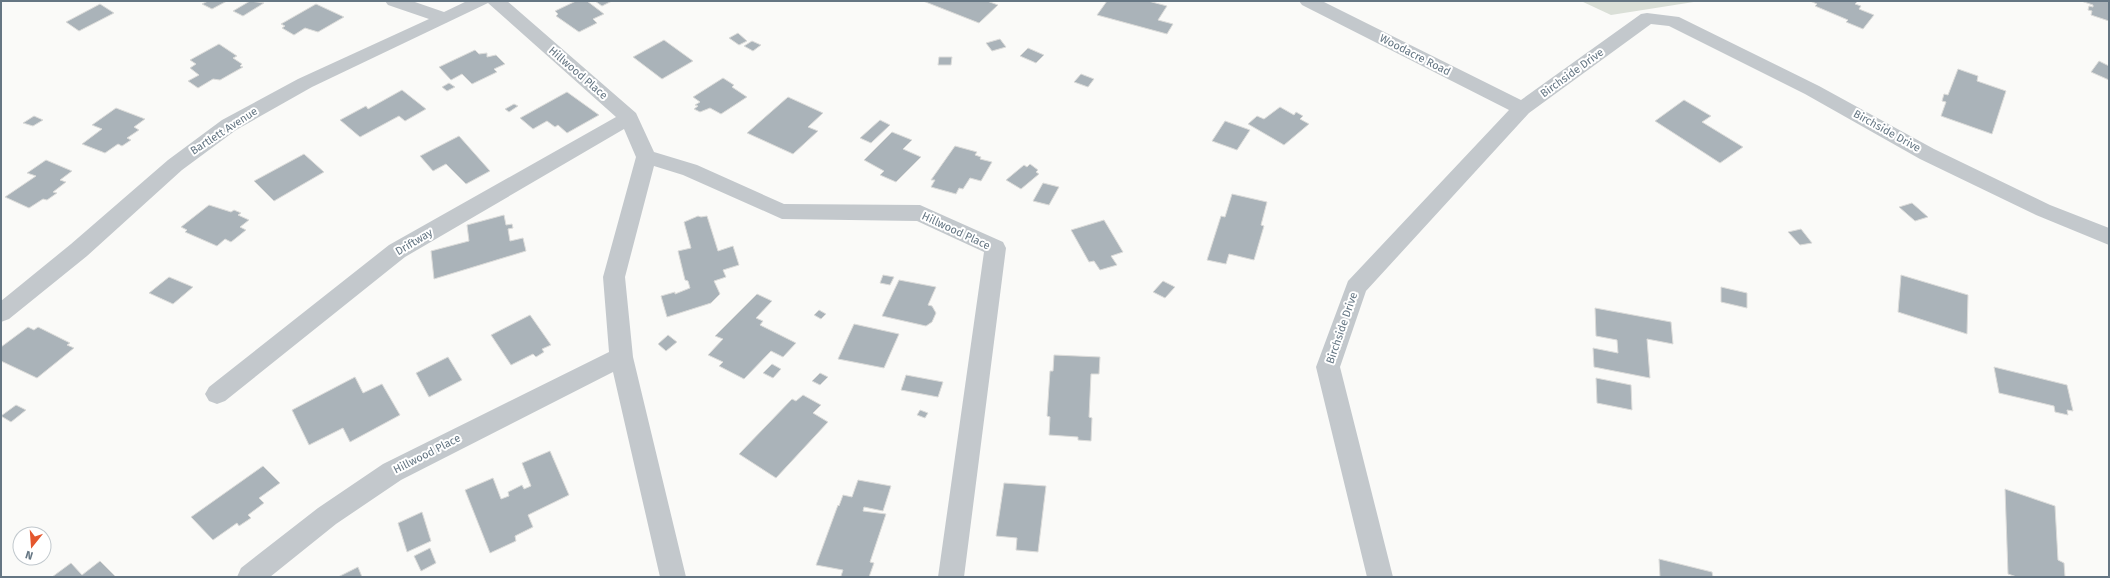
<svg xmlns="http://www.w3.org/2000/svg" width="2110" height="578" font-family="'Fira Sans',sans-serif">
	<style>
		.green { fill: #dadfd7 }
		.building { fill: #aab3b9; stroke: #dcdcda }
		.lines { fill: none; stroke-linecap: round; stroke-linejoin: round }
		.minor { fill: #c3c8cc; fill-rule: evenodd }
		.labels { text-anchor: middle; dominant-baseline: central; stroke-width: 4; stroke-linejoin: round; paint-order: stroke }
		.street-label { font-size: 11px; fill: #657683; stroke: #fff }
	</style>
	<rect width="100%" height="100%" fill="#fafaf8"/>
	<path class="green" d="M 1581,1 L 1700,1 L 1611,15 Z"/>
	<path class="building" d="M 208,1 L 227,1 L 212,9 L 202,4 Z
		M 250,1 L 264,3 L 243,16 L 233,11 Z
		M 576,1 L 587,1 L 604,14 L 593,19 L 597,23 L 579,32 L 556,16 L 558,14 L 555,11 Z
		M 595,1 L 612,1 L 602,6 Z
		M 923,1 L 987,1 L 998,5 L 979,23 Z
		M 1107,1 L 1148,1 L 1167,6 L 1158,20 L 1173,24 L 1167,34 L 1097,15 Z
		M 1810,1 L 1858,1 L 1855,4 L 1861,6 L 1859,9 L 1874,15 L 1863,29 L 1846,22 L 1848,20 L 1815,6 L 1817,4 Z
		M 2081,1 L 2109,1 L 2109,21 L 2091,15 L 2092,11 L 2088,10 L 2089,6 L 2093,7 L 2093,5 Z
		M 100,4 L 114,13 L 79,31 L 66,22 Z
		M 316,4 L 344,17 L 318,32 L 305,28 L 294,35 L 282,28 L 285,26 L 281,24 Z
		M 738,33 L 747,41 L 739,45 L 729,38 Z
		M 1000,39 L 1006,47 L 992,51 L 986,43 Z
		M 664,40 L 693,61 L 662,79 L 633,57 Z
		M 752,41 L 761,45 L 753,51 L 744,46 Z
		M 219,44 L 237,56 L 233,58 L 242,64 L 240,66 L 243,67 L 220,80 L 213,79 L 198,88 L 188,81 L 199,75 L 190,68 L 196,64 L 190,60 Z
		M 1028,48 L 1044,55 L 1036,63 L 1020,56 Z
		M 475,50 L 479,54 L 487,53 L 487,57 L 496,55 L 505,64 L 494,69 L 497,72 L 472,84 L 462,74 L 451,80 L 439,67 Z
		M 939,57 L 952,57 L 951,65 L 938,65 Z
		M 2099,61 L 2109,66 L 2109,80 L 2091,72 Z
		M 1958,69 L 1978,76 L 1977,81 L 2006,91 L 1992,134 L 1941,116 L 1946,102 L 1942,101 L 1944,94 L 1948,95 Z
		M 1081,74 L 1094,79 L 1088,87 L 1074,82 Z
		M 723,78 L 734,85 L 732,87 L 747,97 L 721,114 L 710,108 L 700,112 L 694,109 L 698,106 L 695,105 L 700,102 L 693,97 Z
		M 449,83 L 455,87 L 447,91 L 442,87 Z
		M 402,90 L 426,109 L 405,121 L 399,116 L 360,137 L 340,120 L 366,106 L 368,109 Z
		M 567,92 L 599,115 L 567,133 L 558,125 L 555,127 L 547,121 L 533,129 L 520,118 Z
		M 788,97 L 823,113 L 808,127 L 818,131 L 793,154 L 747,133 Z
		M 1684,100 L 1711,116 L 1702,122 L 1743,147 L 1720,163 L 1655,121 Z
		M 514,104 L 518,106 L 509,112 L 505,109 Z
		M 1280,107 L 1294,115 L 1296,112 L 1303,116 L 1300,119 L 1309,124 L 1284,145 L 1248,124 L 1257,116 L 1264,119 Z
		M 116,108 L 145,119 L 134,127 L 139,130 L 127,138 L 131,140 L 122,146 L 118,144 L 105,153 L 82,144 L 102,129 L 92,125 Z
		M 34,116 L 43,120 L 33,126 L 23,123 Z
		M 880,120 L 890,125 L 871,143 L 860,138 Z
		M 1225,121 L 1250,130 L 1237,150 L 1212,141 Z
		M 892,132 L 912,140 L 903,149 L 921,157 L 896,182 L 880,175 L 884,171 L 864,160 Z
		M 459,136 L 490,171 L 466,184 L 446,164 L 433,171 L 420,156 Z
		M 955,146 L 977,152 L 975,155 L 981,157 L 980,159 L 992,162 L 981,181 L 970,178 L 963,189 L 959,188 L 956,194 L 931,187 L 935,180 L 931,180 Z
		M 304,154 L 324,172 L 274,201 L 254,181 Z
		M 46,160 L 72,171 L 60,180 L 66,182 L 53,192 L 57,193 L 47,200 L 43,199 L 29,208 L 5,197 L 36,176 L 27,173 Z
		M 1030,164 L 1038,170 L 1036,172 L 1039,174 L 1021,189 L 1006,180 L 1024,165 L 1027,167 Z
		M 1043,183 L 1059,187 L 1049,205 L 1033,201 Z
		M 1232,194 L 1267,202 L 1261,225 L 1264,226 L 1254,260 L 1229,254 L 1226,264 L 1207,260 L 1221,216 L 1225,217 Z
		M 1912,203 L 1928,217 L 1915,221 L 1899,207 Z
		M 209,205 L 231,212 L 234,210 L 241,213 L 238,215 L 249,220 L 240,227 L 246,230 L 231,242 L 225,239 L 217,246 L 185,232 L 187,230 L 181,227 Z
		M 504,215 L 506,225 L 512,224 L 513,228 L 508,229 L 510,241 L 523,238 L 526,251 L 434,279 L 431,251 L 469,241 L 467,225 Z
		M 698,216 L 701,217 L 707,216 L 718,251 L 733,246 L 739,265 L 723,270 L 726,277 L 714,281 L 720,294 L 711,303 L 667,317 L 661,296 L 675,292 L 675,294 L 690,288 L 688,281 L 685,280 L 678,251 L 691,248 L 684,222 Z
		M 1104,220 L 1123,252 L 1111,256 L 1117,265 L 1100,270 L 1094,261 L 1089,262 L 1071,230 Z
		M 1801,229 L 1812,243 L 1800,245 L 1788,232 Z
		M 883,275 L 894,277 L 890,285 L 880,283 Z
		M 1901,275 L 1968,295 L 1967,334 L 1898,312 Z
		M 169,277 L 193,287 L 173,304 L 149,293 Z
		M 899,280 L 936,287 L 928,305 L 932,306 L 936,313 L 932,322 L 926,326 L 882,316 Z
		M 1163,281 L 1175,287 L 1165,298 L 1153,292 Z
		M 1721,287 L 1747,293 L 1747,308 L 1721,302 Z
		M 757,294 L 772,301 L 756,318 L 763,321 L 760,325 L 796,343 L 783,357 L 771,351 L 744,379 L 719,366 L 723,362 L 708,355 L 723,339 L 715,336 Z
		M 1595,308 L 1671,322 L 1673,344 L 1647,339 L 1650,378 L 1594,367 L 1593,348 L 1618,353 L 1617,340 L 1596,336 Z
		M 819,310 L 826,314 L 821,319 L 814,315 Z
		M 530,315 L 551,345 L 542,349 L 544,352 L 536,357 L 533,354 L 511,365 L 491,335 Z
		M 854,324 L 899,334 L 884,368 L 838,359 Z
		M 28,327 L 34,330 L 38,327 L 70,343 L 67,345 L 74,348 L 37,378 L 1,361 L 1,347 Z
		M 668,335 L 677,342 L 666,351 L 658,344 Z
		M 1054,355 L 1100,357 L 1099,374 L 1091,374 L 1089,417 L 1092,418 L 1091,441 L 1078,440 L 1078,437 L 1049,435 L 1050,417 L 1047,416 L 1050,371 L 1053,371 Z
		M 448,357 L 462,380 L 429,397 L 416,373 Z
		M 772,364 L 781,369 L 773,378 L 763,373 Z
		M 1994,367 L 2067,385 L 2073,411 L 2067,410 L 2068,415 L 2055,412 L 2054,406 L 1999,393 Z
		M 820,373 L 828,377 L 820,385 L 812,381 Z
		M 906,375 L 943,382 L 938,397 L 901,390 Z
		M 355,377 L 363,393 L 382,384 L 400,415 L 350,442 L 343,428 L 309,445 L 292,410 Z
		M 1596,378 L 1631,385 L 1632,410 L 1597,403 Z
		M 803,395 L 821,405 L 813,413 L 828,422 L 776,478 L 739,454 L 792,399 L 796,401 Z
		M 16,405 L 26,410 L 11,422 L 1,416 Z
		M 920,410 L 928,413 L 925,418 L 917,415 Z
		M 550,451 L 569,495 L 528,515 L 533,527 L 515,536 L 516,541 L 490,553 L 465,490 L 493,478 L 501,499 L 509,496 L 508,492 L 522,485 L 524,489 L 531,486 L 522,463 Z
		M 263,466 L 280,483 L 259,498 L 264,503 L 248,515 L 251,518 L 239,526 L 237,523 L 213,540 L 191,517 Z
		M 858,480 L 891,486 L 883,511 L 864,507 L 863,511 L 886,514 L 870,562 L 874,563 L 869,577 L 845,577 L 841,576 L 843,570 L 816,565 L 838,505 L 839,506 L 843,495 L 852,497 Z
		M 1004,483 L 1046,486 L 1038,552 L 1016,550 L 1017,538 L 996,536 Z
		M 2005,489 L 2055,506 L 2058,560 L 2064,563 L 2065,577 L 2017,577 L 2008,574 Z
		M 422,512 L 431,541 L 407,552 L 398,523 Z
		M 430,548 L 436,563 L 421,571 L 414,556 Z
		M 1659,559 L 1712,572 L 1713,577 L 1660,577 Z
		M 100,561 L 116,577 L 52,577 L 71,563 L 82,575 Z
		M 358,567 L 362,577 L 338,577 Z"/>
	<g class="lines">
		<path class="minor" d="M 385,1 L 412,1 L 444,12 L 467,1 L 507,1 L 636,113 L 654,152 L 697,165 L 784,204 L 920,205 L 1003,242 L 1006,248 L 964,577 L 938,577 L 984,252 L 917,221 L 782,219 L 683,175 L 654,166 L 625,277 L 633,357 L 686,577 L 660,577 L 613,372 L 401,480 L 336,524 L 270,577 L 237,577 L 241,568 L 318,508 L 383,464 L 609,352 L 603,277 L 636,157 L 624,129 L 405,257 L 225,401 L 217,404 L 209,401 L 205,394 L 209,387 L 389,245 L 616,117 L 488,3 L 312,87 L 236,130 L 182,170 L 87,256 L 9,319 L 1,322 L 1,301 L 71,244 L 168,160 L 222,120 L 298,79 L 429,19 L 388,5 Z
			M 1299,1 L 1322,1 L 1521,100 L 1641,14 L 1647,13 L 1679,17 L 1819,86 L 1934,149 L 2050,205 L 2109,228 L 2109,245 L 2036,215 L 1920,159 L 1805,94 L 1669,26 L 1651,24 L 1529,113 L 1366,291 L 1340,367 L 1393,577 L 1367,577 L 1316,367 L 1348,281 L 1509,110 L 1302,5 Z"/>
	</g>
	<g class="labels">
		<g class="street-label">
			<text transform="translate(1415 55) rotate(27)">Woodacre Road</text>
			<text transform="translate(578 73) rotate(41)">Hillwood Place</text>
			<text transform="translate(1572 73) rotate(-36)">Birchside Drive</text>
			<text transform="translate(224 131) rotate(-33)">Bartlett Avenue</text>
			<text transform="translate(1887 131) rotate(29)">Birchside Drive</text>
			<text transform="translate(956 231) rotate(25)">Hillwood Place</text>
			<text transform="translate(414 242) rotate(-31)">Driftway</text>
			<text transform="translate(1342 328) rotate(-71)">Birchside Drive</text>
			<text transform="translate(427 454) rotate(-27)">Hillwood Place</text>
		</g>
	</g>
	<rect width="2110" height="578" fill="none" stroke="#657683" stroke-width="4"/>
	<g transform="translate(32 546) rotate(197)"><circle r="19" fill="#ffffff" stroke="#c1c8cd"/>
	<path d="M0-3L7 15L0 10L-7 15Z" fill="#e4572e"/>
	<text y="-6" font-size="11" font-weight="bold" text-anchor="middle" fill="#657683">N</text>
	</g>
</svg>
